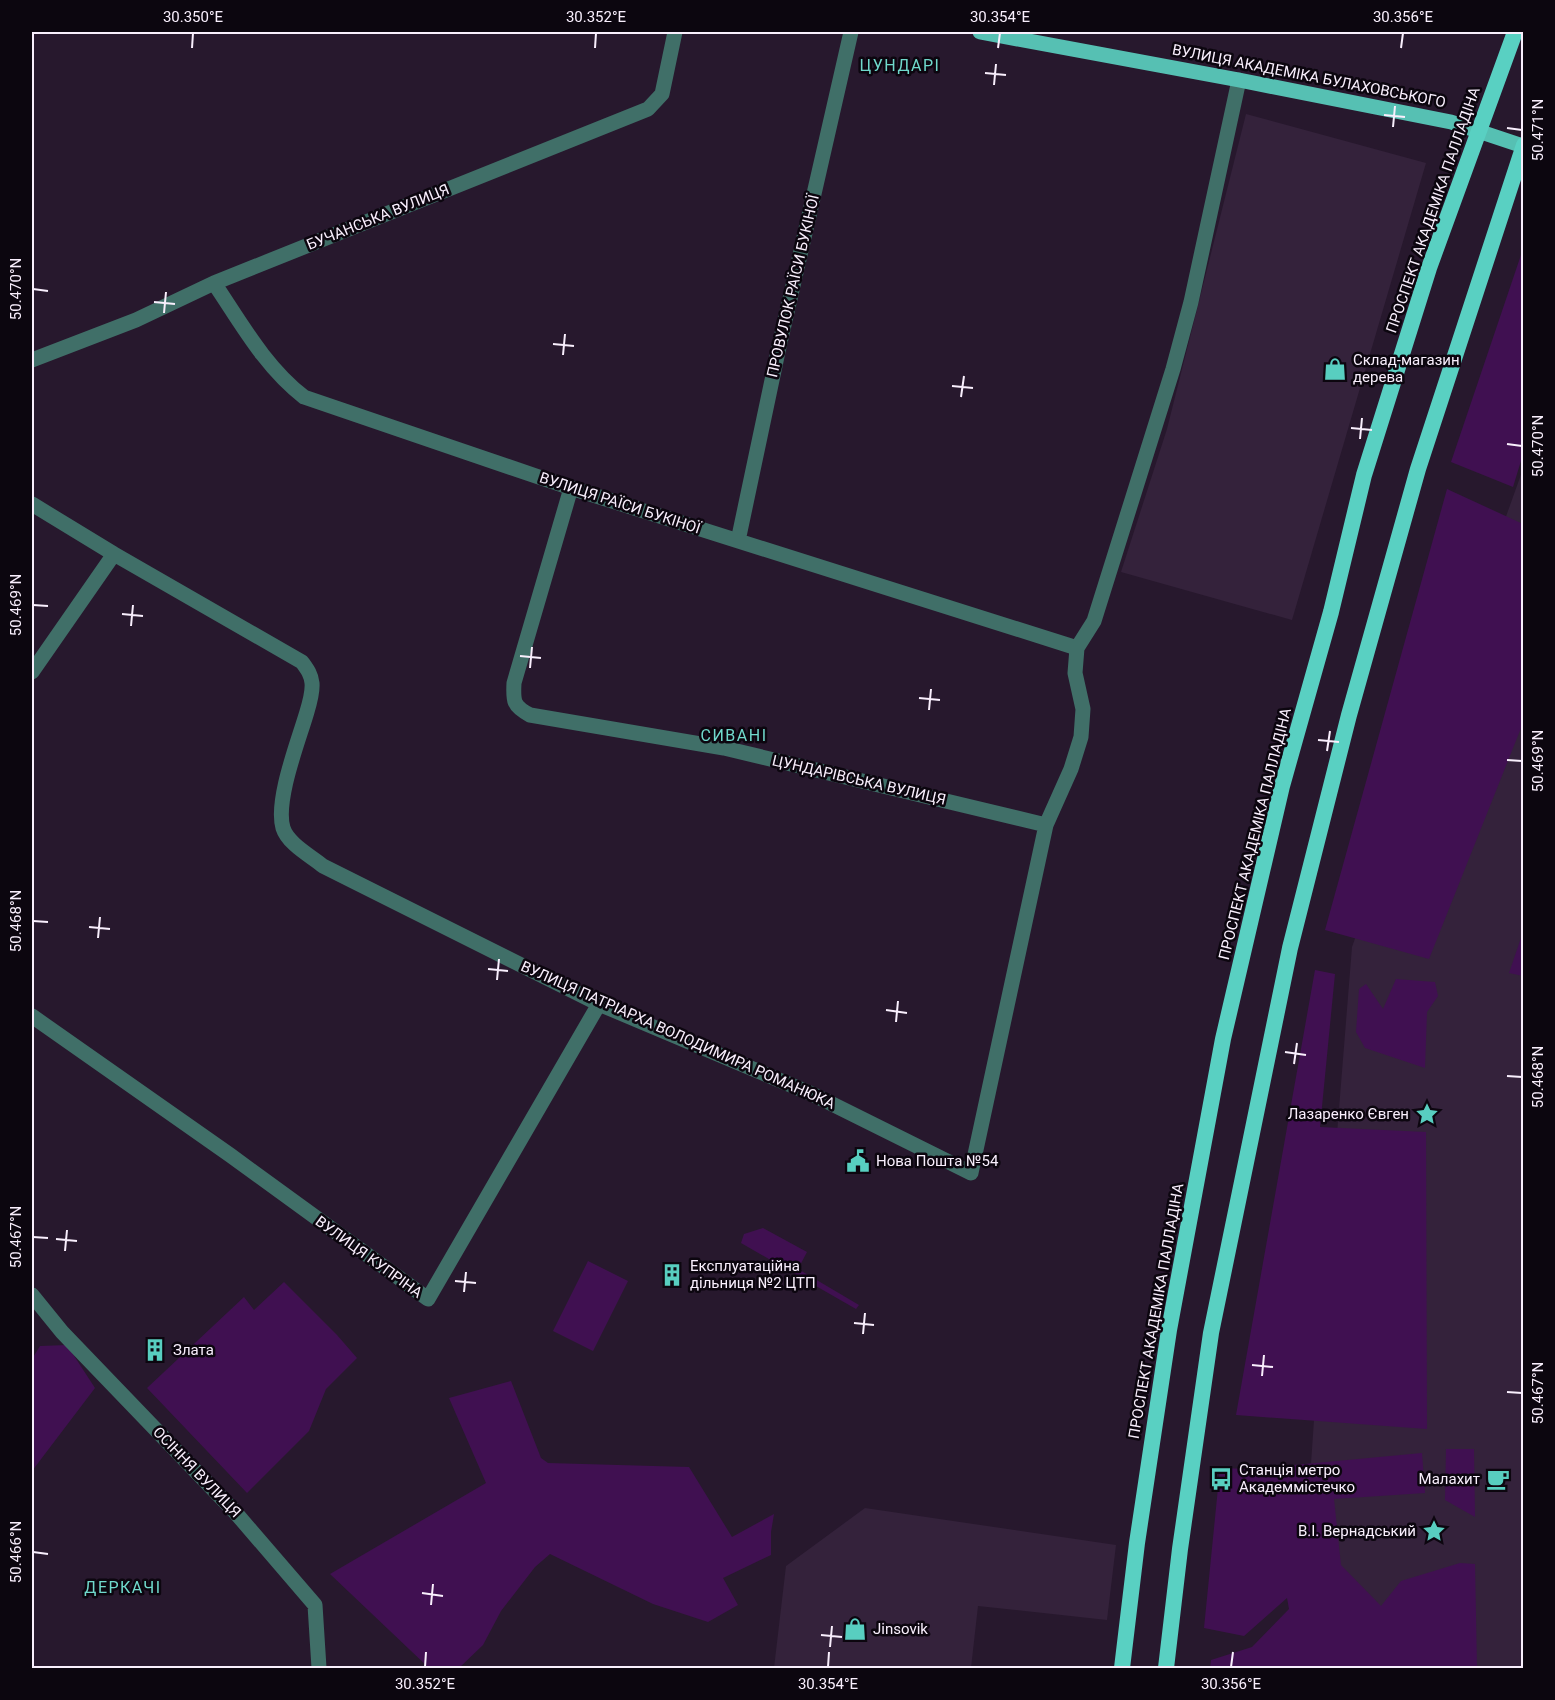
<svg xmlns="http://www.w3.org/2000/svg" width="1555" height="1700" font-family="Roboto,sans-serif">
	<style>
		.built { fill: #34223b }
		.green { fill: #401051 }
		.lines { fill: none; stroke-linecap: round; stroke-linejoin: round }
		.minor { stroke: #406f68; stroke-width: 15 }
		.primary { stroke: #56c0b3; stroke-width: 15 }
		.trunk { stroke: #59d0c2; stroke-width: 16 }
		.ticks { fill: none; stroke: #f9effd; stroke-width: 2 }
		.labels { text-anchor: middle; dominant-baseline: central; stroke-width: 5; stroke-linejoin: round; paint-order: stroke }
		.street-label { font-size: 15px; fill: #f9effd; stroke: #0c060f }
		.poi-label { font-size: 15px; fill: #f9effd; stroke: #0c060f; text-anchor: start }
		.neighbourhood-label { font-size: 16px; letter-spacing: 1.5px; fill: #70d9cc; stroke: #0c060f }
		.neatline { fill: none; stroke: #f9effd; stroke-width: 2 }
		.ticks-label { font-size: 15px; text-anchor: middle; fill: #f9effd }
	</style>
	<rect width="100%" height="100%" fill="#27182d"/>
	<path class="built" d="M 1246,114 L 1426,163 L 1292,620 L 1121,572 L 1167,429 Z
		M 1523,469 L 1523,1668 L 1297,1668 L 1314,1420 L 1352,947 Z
		M 865,1508 L 1116,1545 L 1107,1620 L 978,1606 L 971,1668 L 774,1668 L 786,1566 Z"/>
	<path class="green" d="M 1523,249 L 1524,451 L 1513,487 L 1451,462 Z
		M 1447,489 L 1523,524 L 1523,723 L 1429,959 L 1325,930 Z
		M 1523,932 L 1524,976 L 1523,976 L 1509,973 Z
		M 1315,970 L 1335,974 L 1320,1127 L 1426,1132 L 1427,1429 L 1236,1415 Z
		M 1396,979 L 1435,982 L 1438,996 L 1427,1012 L 1425,1068 L 1365,1048 L 1356,1032 L 1359,989 L 1366,984 L 1383,1009 Z
		M 763,1228 L 807,1252 L 798,1269 L 859,1305 L 856,1309 L 741,1243 L 744,1234 Z
		M 588,1261 L 628,1281 L 593,1351 L 553,1331 Z
		M 284,1282 L 337,1335 L 357,1358 L 326,1389 L 309,1431 L 247,1493 L 147,1388 L 244,1297 L 254,1310 Z
		M 67,1345 L 95,1388 L 32,1471 L 32,1359 L 40,1346 Z
		M 511,1381 L 541,1458 L 548,1463 L 689,1467 L 732,1537 L 774,1514 L 771,1532 L 771,1555 L 723,1578 L 738,1605 L 708,1622 L 653,1604 L 550,1554 L 535,1567 L 501,1611 L 483,1645 L 459,1668 L 429,1668 L 330,1574 L 486,1483 L 449,1398 Z
		M 1446,1449 L 1474,1449 L 1475,1517 L 1445,1500 Z
		M 1422,1453 L 1425,1493 L 1334,1499 L 1341,1565 L 1381,1606 L 1401,1581 L 1460,1563 L 1475,1564 L 1477,1668 L 1210,1668 L 1211,1660 L 1252,1647 L 1289,1609 L 1287,1598 L 1244,1636 L 1204,1628 L 1220,1468 L 1252,1469 Z"/>
	<g class="lines">
		<path class="minor" d="M 214,283 C 241,323 265,367 304,397 L 571,488 L 1077,648
			M 32,360 L 136,320 L 214,283 L 648,109 L 662,94 L 675,32
			M 571,488 L 514,683 C 513,701 513,706 530,715 L 724,748 L 1046,825
			M 32,504 L 114,554 L 302,662 C 307,669 311,674 312,683 C 313,693 309,705 306,715 C 298,742 275,801 283,828 C 288,844 311,856 323,866 L 599,1004 L 812,1094 L 971,1173 L 1046,825 L 1071,769 L 1081,737 L 1083,709 L 1075,673 L 1077,648 L 1094,621 L 1173,369 L 1191,302 L 1239,80
			M 738,541 L 779,347 L 851,32
			M 32,672 L 114,554
			M 32,1016 L 230,1155 L 428,1299 L 599,1004
			M 32,1295 L 62,1332 L 235,1512 L 315,1605 L 319,1668"/>
		<path class="primary" d="M 980,32 L 1239,80 L 1451,122 L 1523,146"/>
		<path class="trunk" d="M 1122,1668 L 1137,1543 L 1169,1330 L 1223,1039 L 1282,786 L 1331,612 L 1364,475 L 1429,268 L 1515,32
			M 1166,1668 L 1180,1549 L 1211,1333 L 1290,948 L 1349,715 L 1418,469 L 1524,145"/>
	</g>
	<path class="ticks" d="M 192,48 L 193,33M 595,48 L 596,33M 998,48 L 1000,33M 1401,48 L 1403,33M 985,73 L 1006,75M 994,85 L 996,64M 1384,115 L 1405,117M 1393,127 L 1395,106M 1507,128 L 1522,130M 33,289 L 48,291M 154,302 L 175,304M 164,313 L 166,292M 553,344 L 574,346M 563,355 L 565,334M 952,386 L 973,388M 961,397 L 964,376M 1351,428 L 1372,430M 1360,439 L 1362,418M 1507,444 L 1522,446M 33,605 L 48,606M 122,614 L 143,616M 131,626 L 133,605M 520,656 L 541,658M 530,668 L 532,647M 919,698 L 940,700M 929,710 L 931,689M 1318,740 L 1339,742M 1327,751 L 1330,731M 1507,760 L 1522,761M 33,921 L 48,922M 89,927 L 110,929M 98,938 L 100,917M 488,969 L 508,971M 497,980 L 499,959M 886,1010 L 907,1013M 896,1022 L 898,1001M 1285,1052 L 1306,1055M 1294,1064 L 1297,1043M 1507,1076 L 1522,1077M 33,1237 L 48,1238M 56,1239 L 77,1241M 65,1251 L 67,1230M 455,1281 L 476,1283M 464,1292 L 466,1272M 854,1323 L 874,1325M 863,1334 L 865,1313M 1252,1365 L 1273,1367M 1262,1376 L 1264,1355M 1507,1392 L 1522,1393M 33,1552 L 48,1554M 422,1593 L 443,1596M 431,1605 L 433,1584M 821,1635 L 842,1637M 830,1647 L 832,1626M 425,1667 L 426,1652M 828,1667 L 829,1652M 1231,1667 L 1233,1652"/>
	<defs>
		<g id="shop-bare" transform="scale(1.8)"><path d="M-5-2.5h2.3a2.7 3.5 0 0 1 5.4 0H5L5.5 6h-11ZM-1.5-2.5h3a1.5 2.3 0 0 0-3 0Z" fill="#58cec0" stroke="#0c060f" stroke-width="2.5" paint-order="stroke"/></g>
		<g id="sight-bare" transform="scale(1.8)"><path d="M0-6L1.8-2.2L6-1.7L2.9 1.2L3.7 5.4L0 3.3L-3.7 5.4L-2.9 1.2L-6-1.7L-1.8-2.2Z" fill="#58cec0" stroke="#0c060f" stroke-width="2.5" paint-order="stroke"/></g>
		<g id="civic-bare" transform="scale(1.8)"><path d="M-.6-6.5H3V-4.5H.6V-3L4-1V1h2V6H-6V1h2V-1L-.6-3ZM-1.2 2.5V6h2.4V2.5Z" fill="#58cec0" stroke="#0c060f" stroke-width="2.5" paint-order="stroke"/></g>
		<g id="building-bare" transform="scale(1.8)"><path d="M-4-6H4V6H1V3H-1V6H-4ZM-2.5-4.3h1.7v1.8h-1.7ZM.8-4.3h1.7v1.8H.8ZM-2.5-1h1.7V.8h-1.7ZM.8-1h1.7V.8H.8Z" fill="#58cec0" stroke="#0c060f" stroke-width="2.5" paint-order="stroke"/></g>
		<g id="bus-bare" transform="scale(1.8)"><path d="M-5-6H5V4H4V6H2V4H-2V6H-4V4H-5ZM-3.5-4V0h7V-4ZM-3.5 1.2v1.5H-2V1.2ZM2 1.2v1.5H3.5V1.2Z" fill="#58cec0" stroke="#0c060f" stroke-width="2.5" paint-order="stroke"/></g>
		<g id="cafe-bare" transform="scale(1.8)"><path d="M-5.5-4.5H6V0H3Q3 3.5 0 3.5H-2.5Q-5.5 3.5-5.5 0ZM3-3.2v2h1.7v-2ZM-6 4.5H4V6H-6Z" fill="#58cec0" stroke="#0c060f" stroke-width="2.5" paint-order="stroke"/></g>
	</defs>
	<g fill-rule="evenodd">
		<use href="#shop-bare" x="1335" y="369"/>
		<use href="#sight-bare" x="1427" y="1114"/>
		<use href="#civic-bare" x="858" y="1161"/>
		<use href="#building-bare" x="672" y="1275"/>
		<use href="#building-bare" x="155" y="1350"/>
		<use href="#bus-bare" x="1221" y="1479"/>
		<use href="#cafe-bare" x="1498" y="1479"/>
		<use href="#sight-bare" x="1434" y="1531"/>
		<use href="#shop-bare" x="855" y="1629"/>
	</g>
	<g class="labels">
		<g class="street-label">
			<text transform="translate(1309 76) rotate(11)">ВУЛИЦЯ АКАДЕМІКА БУЛАХОВСЬКОГО</text>
			<text transform="translate(1433 210) rotate(-71)">ПРОСПЕКТ АКАДЕМІКА ПАЛЛАДІНА</text>
			<text transform="translate(378 217) rotate(-22)">БУЧАНСЬКА ВУЛИЦЯ</text>
			<text transform="translate(793 286) rotate(-77)">ПРОВУЛОК РАЇСИ БУКІНОЇ</text>
			<text transform="translate(620 503) rotate(18)">ВУЛИЦЯ РАЇСИ БУКІНОЇ</text>
			<text transform="translate(859 780) rotate(13)">ЦУНДАРІВСЬКА ВУЛИЦЯ</text>
			<text transform="translate(1255 834) rotate(-76)">ПРОСПЕКТ АКАДЕМІКА ПАЛЛАДІНА</text>
			<text transform="translate(678 1035) rotate(24)">ВУЛИЦЯ ПАТРІАРХА ВОЛОДИМИРА РОМАНЮКА</text>
			<text transform="translate(369 1257) rotate(36)">ВУЛИЦЯ КУПРІНА</text>
			<text transform="translate(1156 1311) rotate(-80)">ПРОСПЕКТ АКАДЕМІКА ПАЛЛАДІНА</text>
			<text transform="translate(197 1472) rotate(46)">ОСІННЯ ВУЛИЦЯ</text>
		</g>
		<g class="poi-label">
			<text x="1353" y="360">Склад-магазин<tspan x="1353" dy="17">дерева</tspan></text>
			<text x="1409" y="1114" text-anchor="end">Лазаренко Євген</text>
			<text x="876" y="1161">Нова Пошта №54</text>
			<text x="690" y="1266">Експлуатаційна<tspan x="690" dy="17">дільниця №2 ЦТП</tspan></text>
			<text x="173" y="1350">Злата</text>
			<text x="1239" y="1470">Станція метро<tspan x="1239" dy="17">Академмістечко</tspan></text>
			<text x="1480" y="1479" text-anchor="end">Малахит</text>
			<text x="1416" y="1531" text-anchor="end">В.І. Вернадський</text>
			<text x="873" y="1629">Jinsovik</text>
		</g>
		<g class="neighbourhood-label">
			<text x="900" y="65">ЦУНДАРІ</text>
			<text x="734" y="735">СИВАНІ</text>
			<text x="123" y="1587">ДЕРКАЧІ</text>
		</g>
	</g>
	<rect width="1555" height="1700" fill="none" stroke="#0c060f" stroke-width="66"/>
	<rect x="33" y="33" width="1489" height="1634" class="neatline"/>
	<g class="ticks-label">
		<text x="193" y="22">30.350°E</text>
		<text x="596" y="22">30.352°E</text>
		<text x="1000" y="22">30.354°E</text>
		<text x="1403" y="22">30.356°E</text>
		<text transform="translate(1538 130) rotate(-90)" y="5">50.471°N</text>
		<text transform="translate(16 289) rotate(-90)" y="5">50.470°N</text>
		<text transform="translate(1538 446) rotate(-90)" y="5">50.470°N</text>
		<text transform="translate(16 605) rotate(-90)" y="5">50.469°N</text>
		<text transform="translate(1538 761) rotate(-90)" y="5">50.469°N</text>
		<text transform="translate(16 921) rotate(-90)" y="5">50.468°N</text>
		<text transform="translate(1538 1077) rotate(-90)" y="5">50.468°N</text>
		<text transform="translate(16 1237) rotate(-90)" y="5">50.467°N</text>
		<text transform="translate(1538 1393) rotate(-90)" y="5">50.467°N</text>
		<text transform="translate(16 1552) rotate(-90)" y="5">50.466°N</text>
		<text x="425" y="1689">30.352°E</text>
		<text x="828" y="1689">30.354°E</text>
		<text x="1231" y="1689">30.356°E</text>
	</g>
</svg>
